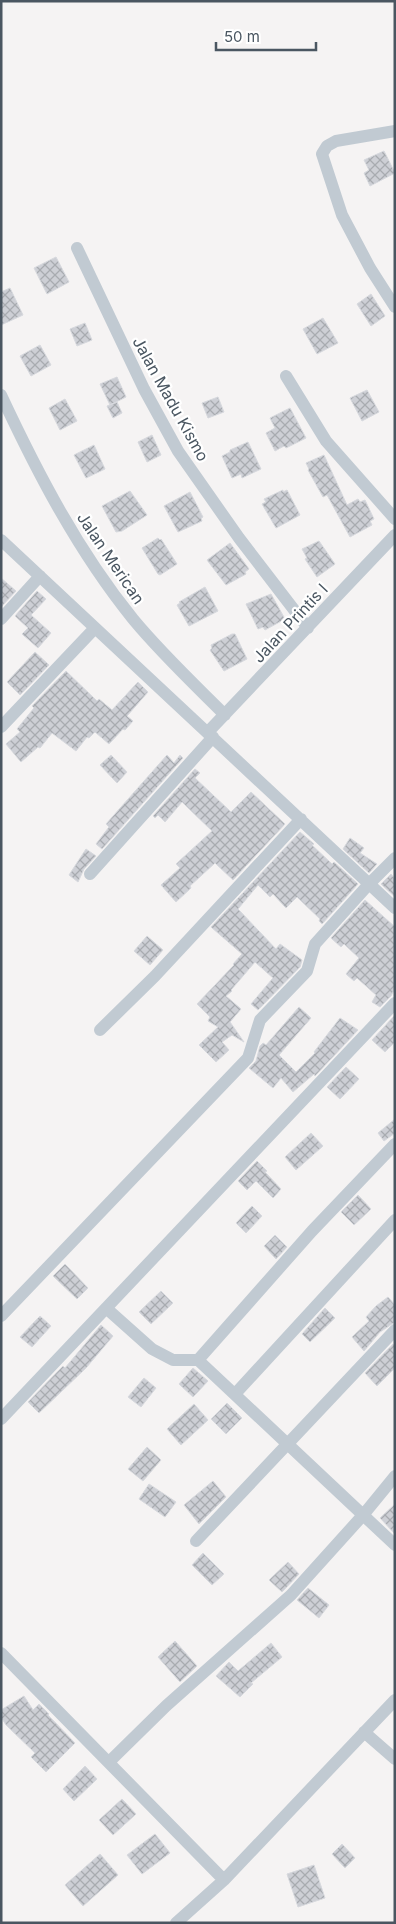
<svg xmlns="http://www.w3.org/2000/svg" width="396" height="1924" font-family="Inter,sans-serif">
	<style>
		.building { fill: url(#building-cross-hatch); stroke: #d7d9de }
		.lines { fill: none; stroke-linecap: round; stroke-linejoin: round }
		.street { stroke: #c1cad2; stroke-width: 12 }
		.labels { text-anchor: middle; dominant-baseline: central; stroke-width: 4.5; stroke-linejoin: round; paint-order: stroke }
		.street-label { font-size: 16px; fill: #4a5661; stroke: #fff }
	</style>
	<defs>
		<pattern id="building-cross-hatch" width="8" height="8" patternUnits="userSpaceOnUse" patternTransform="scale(1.25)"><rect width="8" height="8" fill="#cdcfd5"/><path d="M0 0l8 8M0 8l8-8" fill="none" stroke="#a8abb0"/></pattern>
	</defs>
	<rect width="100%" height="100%" fill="#f5f3f3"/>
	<path class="building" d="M 384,151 L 395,173 L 370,186 L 364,173 L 369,170 L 364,160 Z
		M 56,257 L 69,282 L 47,294 L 34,268 Z
		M 10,288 L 23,315 L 1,325 L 1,292 Z
		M 371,294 L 385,316 L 371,326 L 357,304 Z
		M 323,318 L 338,343 L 317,354 L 303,329 Z
		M 85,323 L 92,340 L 77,346 L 70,329 Z
		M 40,345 L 51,365 L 31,376 L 20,356 Z
		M 117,377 L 126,397 L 110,405 L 100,384 Z
		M 367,390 L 379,412 L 362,421 L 350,398 Z
		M 218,397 L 224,412 L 208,418 L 202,403 Z
		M 65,399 L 77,421 L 60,430 L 49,408 Z
		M 117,402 L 122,413 L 113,418 L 107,406 Z
		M 290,408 L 306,438 L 286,448 L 284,446 L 275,451 L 266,433 L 275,428 L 270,418 Z
		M 152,435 L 161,455 L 147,462 L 138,442 Z
		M 248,442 L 261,469 L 242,478 L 241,474 L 232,478 L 222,456 L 230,452 L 230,450 Z
		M 94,445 L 105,469 L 86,478 L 74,455 Z
		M 324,455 L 347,505 L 358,499 L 360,502 L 365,500 L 374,519 L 370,521 L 372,525 L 350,537 L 327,495 L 323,497 L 308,470 L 309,469 L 306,463 Z
		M 283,490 L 283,492 L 287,490 L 300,515 L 276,528 L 262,504 L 266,502 L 264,499 Z
		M 130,491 L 147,515 L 122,531 L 116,532 L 102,506 Z
		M 190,492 L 203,517 L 201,518 L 202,521 L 178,532 L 164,506 Z
		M 158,538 L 160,540 L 161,539 L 177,564 L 160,575 L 158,574 L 142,548 Z
		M 319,541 L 335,564 L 317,577 L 305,559 L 307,558 L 302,549 Z
		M 230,543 L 249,569 L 245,572 L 246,574 L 226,585 L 207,560 Z
		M 1,578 L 16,591 L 1,607 Z
		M 205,587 L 218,611 L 189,626 L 177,605 L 180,603 L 179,602 Z
		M 37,591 L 46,599 L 31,615 L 51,633 L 38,648 L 22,634 L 28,628 L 15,616 Z
		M 271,594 L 285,619 L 265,630 L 263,627 L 258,629 L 246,604 Z
		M 232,634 L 235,634 L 247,659 L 224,671 L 210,650 L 212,648 L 211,645 Z
		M 35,652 L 49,665 L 20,695 L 7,682 Z
		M 66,671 L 97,701 L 99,699 L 112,710 L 138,682 L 148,692 L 127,716 L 133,721 L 125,730 L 123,729 L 109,744 L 95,732 L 89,738 L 87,737 L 76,751 L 52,733 L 40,748 L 38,747 L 21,762 L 6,744 L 20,732 L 17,729 L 34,708 L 32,706 Z
		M 111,755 L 127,772 L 117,783 L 100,765 Z
		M 167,755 L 174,763 L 180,755 L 183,758 L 102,849 L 96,844 L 109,827 L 106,824 Z
		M 195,769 L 200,773 L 195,778 L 231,812 L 251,792 L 285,824 L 233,880 L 215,863 L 190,886 L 191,888 L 176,902 L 161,885 L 180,868 L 176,864 L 212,831 L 182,802 L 165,822 L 158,815 L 155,818 L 153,816 Z
		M 300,832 L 314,844 L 312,845 L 332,864 L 334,862 L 358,884 L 322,924 L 319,921 L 320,919 L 297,897 L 286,908 L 273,894 L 270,897 L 258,885 L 238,909 L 276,949 L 280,944 L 302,960 L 300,967 L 258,1010 L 251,1004 L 273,978 L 255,962 L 231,990 L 232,991 L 226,996 L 241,1009 L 230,1022 L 244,1042 L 232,1035 L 222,1042 L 229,1050 L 216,1062 L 199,1045 L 218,1027 L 208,1021 L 210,1017 L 197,1004 L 234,965 L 233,964 L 242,954 L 211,927 Z
		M 350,838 L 364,848 L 360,853 L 377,864 L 369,873 L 343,849 Z
		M 86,849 L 96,856 L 84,869 L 78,882 L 69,875 Z
		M 391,874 L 395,879 L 395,897 L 381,884 Z
		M 365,900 L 395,927 L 395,988 L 391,996 L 380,1007 L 372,1002 L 376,995 L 357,978 L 354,981 L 346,974 L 359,958 L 344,944 L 341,947 L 331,938 Z
		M 147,936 L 163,950 L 150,965 L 134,951 Z
		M 299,1007 L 311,1018 L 279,1055 L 296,1072 L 315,1053 L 314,1052 L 340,1018 L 358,1030 L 315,1076 L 314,1074 L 293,1092 L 281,1078 L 273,1088 L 249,1068 L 256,1061 L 260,1046 L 263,1043 L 266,1045 Z
		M 395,1015 L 395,1042 L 385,1052 L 372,1040 Z
		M 346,1067 L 359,1079 L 340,1099 L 327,1087 Z
		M 395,1119 L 395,1133 L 384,1141 L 378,1133 Z
		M 311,1133 L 323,1146 L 296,1170 L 285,1157 Z
		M 257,1161 L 267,1171 L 265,1172 L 281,1189 L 273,1198 L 256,1181 L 247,1190 L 238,1181 Z
		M 358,1195 L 371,1209 L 354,1225 L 341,1212 Z
		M 252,1206 L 262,1216 L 246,1233 L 236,1223 Z
		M 275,1235 L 287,1247 L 276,1259 L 264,1246 Z
		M 65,1264 L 88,1288 L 77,1299 L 53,1276 Z
		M 161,1291 L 173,1303 L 151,1324 L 139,1312 Z
		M 388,1297 L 395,1305 L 395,1322 L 380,1332 L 364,1351 L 352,1337 L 369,1321 L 366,1317 L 376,1306 Z
		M 325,1308 L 335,1318 L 310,1342 L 302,1334 Z
		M 40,1316 L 51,1326 L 32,1347 L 20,1337 Z
		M 101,1325 L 113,1336 L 86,1368 L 39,1413 L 28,1402 L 63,1366 L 65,1368 Z
		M 393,1344 L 395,1346 L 395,1368 L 377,1386 L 365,1373 Z
		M 193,1368 L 208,1381 L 193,1397 L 179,1384 Z
		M 144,1378 L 156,1388 L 141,1407 L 128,1397 Z
		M 227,1403 L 242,1418 L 226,1434 L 211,1419 Z
		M 194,1404 L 208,1420 L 181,1445 L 167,1429 Z
		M 147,1447 L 161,1460 L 143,1481 L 128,1469 Z
		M 213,1481 L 226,1497 L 199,1524 L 184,1505 Z
		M 149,1484 L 176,1502 L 165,1517 L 139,1499 Z
		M 395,1504 L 395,1534 L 380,1518 Z
		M 203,1553 L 224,1574 L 212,1585 L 192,1565 Z
		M 288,1562 L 299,1574 L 282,1592 L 269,1580 Z
		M 308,1588 L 329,1605 L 319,1618 L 297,1600 Z
		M 175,1641 L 197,1666 L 180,1682 L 158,1657 Z
		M 271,1643 L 282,1657 L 251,1683 L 253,1684 L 240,1697 L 216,1676 L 229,1662 L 238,1671 Z
		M 24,1696 L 33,1710 L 39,1704 L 49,1714 L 48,1715 L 75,1743 L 46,1772 L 31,1757 L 35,1753 L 6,1725 L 1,1717 L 1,1710 Z
		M 85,1766 L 97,1779 L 74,1801 L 63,1789 Z
		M 122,1799 L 136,1814 L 113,1835 L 99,1820 Z
		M 155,1834 L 170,1853 L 142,1874 L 127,1855 Z
		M 342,1844 L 355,1858 L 345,1868 L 332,1854 Z
		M 100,1854 L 118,1875 L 83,1906 L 65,1885 Z
		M 314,1865 L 325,1898 L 298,1907 L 287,1874 Z"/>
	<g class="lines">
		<path class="street" d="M 395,131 L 336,141 L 327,146 L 322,154 L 342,215 L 370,268 L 395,307
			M 77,248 L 144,389 L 178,451 L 239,538 L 308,628
			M 286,376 L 326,441 L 395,519
			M 1,395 C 38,474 78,551 133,619 C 161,653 194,684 225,715
			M 1,540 L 395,908
			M 1,619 L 40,576
			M 1,727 L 95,628
			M 208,732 L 395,535
			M 90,874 L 213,737
			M 100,1030 L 155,976 L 301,819
			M 106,1308 L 152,1349 L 173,1360 L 198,1360 L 395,1545
			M 1,1316 L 248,1058 L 260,1020 L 307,971 L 315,944 L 369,884 L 395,858
			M 198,1360 L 312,1231 L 395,1144
			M 235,1394 L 395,1220
			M 1,1419 L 395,1003
			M 196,1541 L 395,1330
			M 1,1653 L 224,1880
			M 364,1732 L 395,1759
			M 109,1762 L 166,1706 L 291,1595 L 364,1514 L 395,1476
			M 176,1923 L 224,1880 L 395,1700"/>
	</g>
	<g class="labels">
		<g class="street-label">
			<text transform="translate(171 399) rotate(61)">Jalan Madu Kismo</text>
			<text transform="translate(111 558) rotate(56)">Jalan Merican</text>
			<text transform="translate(290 623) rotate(-47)">Jalan Printis I</text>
		</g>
	</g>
	<rect width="396" height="1924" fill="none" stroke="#4a5661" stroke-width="5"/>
	<path d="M216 42v8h100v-8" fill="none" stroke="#4a5661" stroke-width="2.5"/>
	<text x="224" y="42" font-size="15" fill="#4a5661" stroke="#ffffff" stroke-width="4" paint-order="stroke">50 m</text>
</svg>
